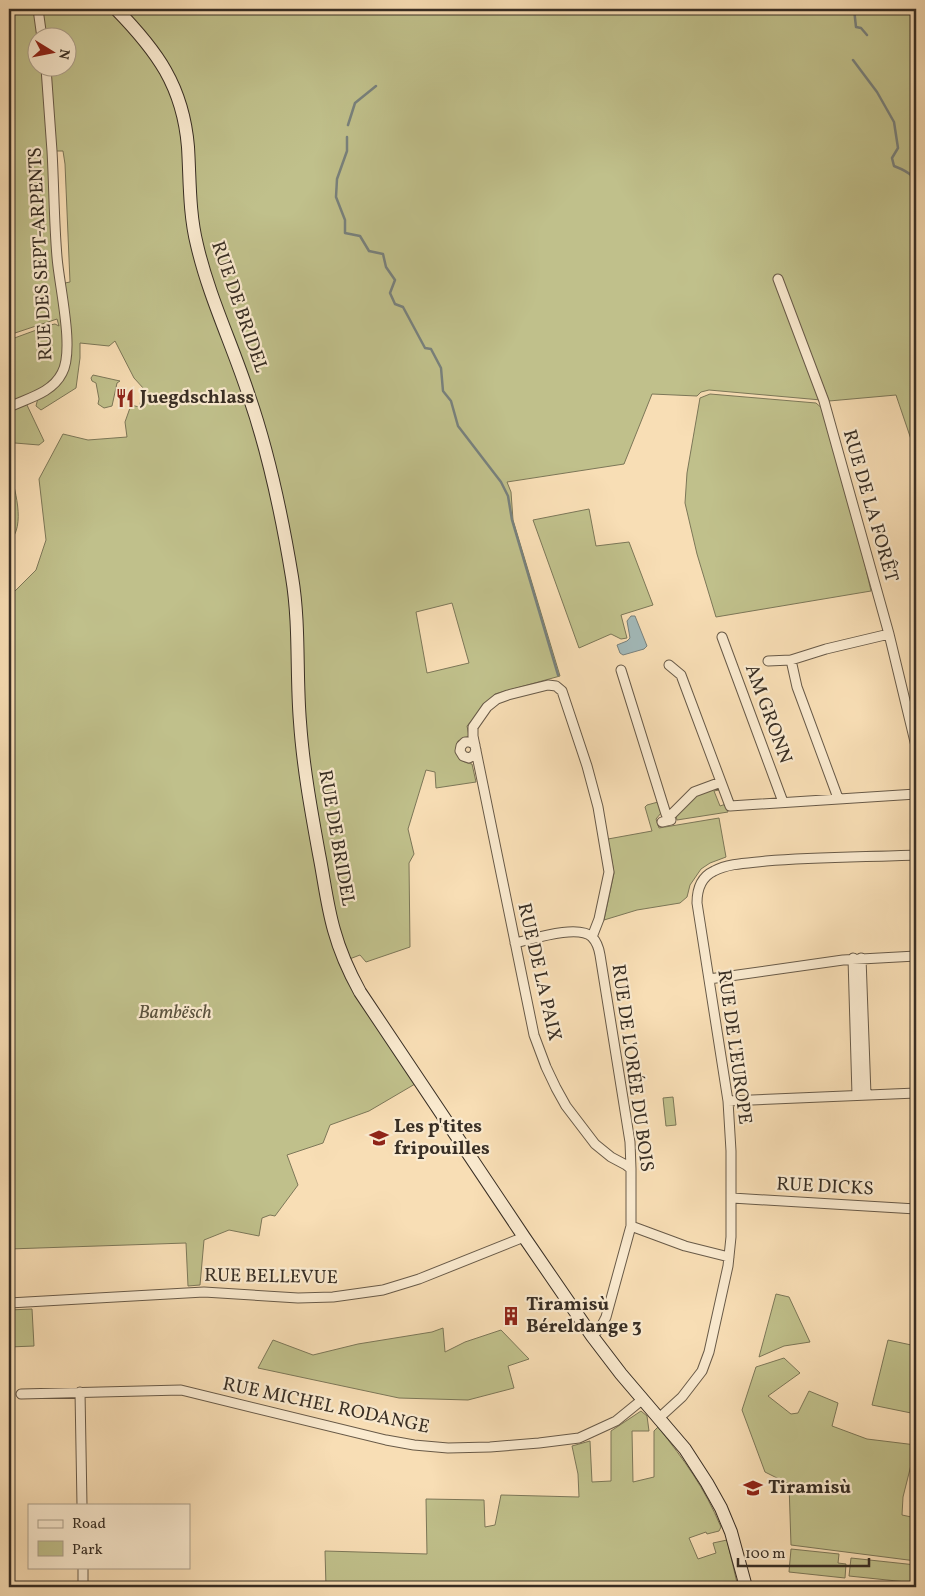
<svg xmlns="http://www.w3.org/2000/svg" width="925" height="1596" font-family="Vollkorn,serif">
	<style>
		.green { fill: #c0c08b; stroke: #7c7758; fill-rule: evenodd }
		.water { fill: #a2b9b9; stroke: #78817d }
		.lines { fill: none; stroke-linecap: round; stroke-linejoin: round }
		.stream { stroke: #78817d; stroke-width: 2.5 }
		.minor-casing { stroke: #685a48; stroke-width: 11 }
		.secondary-casing { stroke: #382e24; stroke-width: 14 }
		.minor { stroke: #faeacf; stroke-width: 9 }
		.secondary { stroke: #faeacf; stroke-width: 12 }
		.labels { text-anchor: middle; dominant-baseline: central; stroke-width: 4.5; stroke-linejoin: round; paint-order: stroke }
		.street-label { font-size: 19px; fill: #382e24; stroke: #faeacf }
		.poi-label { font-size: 19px; font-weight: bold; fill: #382e24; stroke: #faeacf; text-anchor: start }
		.park-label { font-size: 19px; font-style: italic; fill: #5a523e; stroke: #faeacf }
	</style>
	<rect width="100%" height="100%" fill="#f8deb5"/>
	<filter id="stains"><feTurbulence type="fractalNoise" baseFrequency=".004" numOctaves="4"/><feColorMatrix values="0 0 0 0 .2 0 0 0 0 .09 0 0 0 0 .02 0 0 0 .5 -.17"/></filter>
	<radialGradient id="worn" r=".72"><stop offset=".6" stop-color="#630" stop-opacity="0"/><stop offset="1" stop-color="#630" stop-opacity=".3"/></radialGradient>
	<path class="green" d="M 9,9 L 916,9 L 916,454 L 896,395 L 829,401 L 783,283 L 821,400 L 709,390 L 701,392 L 697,396 L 652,394 L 624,464 L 507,482 L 511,492 L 513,520 L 560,676 L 495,694 L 467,726 L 469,736 L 458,741 C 453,754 459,762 472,764 L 476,782 L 436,788 L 435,772 L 426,770 L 408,829 L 414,854 L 409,863 L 410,947 L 366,962 L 360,955 L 339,963 L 346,978 L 415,1084 L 369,1111 L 330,1125 L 323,1143 L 287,1155 L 298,1185 L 275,1216 L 270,1215 L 262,1218 L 259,1236 L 229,1230 L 204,1240 L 200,1285 L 188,1286 L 186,1243 L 9,1249 L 9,597 L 36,570 L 46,540 L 39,479 L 63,434 L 88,440 L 127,437 L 125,422 L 131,405 L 139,407 L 144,389 L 134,378 L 115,341 L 109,346 L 80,343 L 80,358 L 76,388 L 41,410 L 36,406 L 38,398 L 26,403 L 44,441 L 39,445 L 15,443 L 9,447 L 9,340 L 50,325 L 55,324 L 59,326 L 57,319 L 9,335 ZM 38,38 L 68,38 L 68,68 L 38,68 ZM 52,151 L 63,151 L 65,164 L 70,282 L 60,284 ZM 452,603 L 469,663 L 427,673 L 416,612 Z
		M 93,375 L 120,381 L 117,383 L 112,406 L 104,408 L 98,404 L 99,399 L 96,383 L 92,381 L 91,378 Z
		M 710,394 L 816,403 L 824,410 L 859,539 L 871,591 L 716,617 L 697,554 L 685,503 L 687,473 L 700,398 Z
		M 9,467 C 14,487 27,526 9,542 Z
		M 589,509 L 596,546 L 629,542 L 653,605 L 621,615 L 627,638 L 621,639 L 611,634 L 579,648 L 533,520 Z
		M 718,787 L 719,790 L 714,791 L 720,806 L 726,804 L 728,812 L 677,820 L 676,816 L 696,795 Z
		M 658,802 L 661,813 L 656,819 L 659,828 L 719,818 L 726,857 L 710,863 L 701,869 L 690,885 L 687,897 L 680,903 L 637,910 L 604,920 L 614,873 L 608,839 L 652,831 L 645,807 L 647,805 Z
		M 673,1097 L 676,1125 L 666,1126 L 663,1098 Z
		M 776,1294 L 789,1297 L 810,1342 L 784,1346 L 759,1357 Z
		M 32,1309 L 34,1346 L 9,1347 L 9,1310 Z
		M 443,1328 L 445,1352 L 465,1342 L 501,1330 L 529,1359 L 508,1366 L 514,1388 L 468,1400 L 399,1398 L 258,1368 L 273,1340 L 313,1355 L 358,1344 L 432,1332 Z
		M 888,1340 L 916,1346 L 916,1414 L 872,1405 Z
		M 784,1358 L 800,1373 L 768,1396 L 791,1414 L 798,1413 L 809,1391 L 838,1403 L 832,1426 L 867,1439 L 916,1445 L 903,1497 L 902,1515 L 916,1518 L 916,1561 L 791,1545 L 789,1484 L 765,1472 L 742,1410 L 756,1367 Z
		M 641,1411 L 647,1416 L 649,1431 L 632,1431 L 633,1482 L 654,1477 L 654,1431 L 658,1427 C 685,1461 704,1487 721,1527 L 719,1531 L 707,1534 L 706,1532 L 689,1538 L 698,1559 L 716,1553 L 713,1543 L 727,1540 L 738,1587 L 326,1587 L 325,1551 L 427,1554 L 426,1499 L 484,1500 L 485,1527 L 495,1525 L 501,1495 L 579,1497 L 578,1474 L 572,1446 L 590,1441 L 592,1482 L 611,1481 L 611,1431 Z
		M 791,1549 L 839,1554 L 838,1563 L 846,1564 L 845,1578 L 789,1572 Z
		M 851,1558 L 916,1565 L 916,1583 L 849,1576 Z"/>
	<path class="water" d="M 631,616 L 635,616 L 647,646 L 644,649 L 623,655 L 620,653 L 617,645 L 627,641 L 630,638 L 627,621 Z"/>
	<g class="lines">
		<path class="stream" d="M 854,9 L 856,27 L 861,28 L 867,35
			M 853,60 L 877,92 L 894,122 L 898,148 L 892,158 L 894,166 C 917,175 914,177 916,200
			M 348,125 L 355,103 L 376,86
			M 347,137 L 347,151 L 337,179 L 336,197 L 345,220 L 345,233 L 360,236 L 369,251 L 383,254 L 386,267 L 395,280 L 390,293 L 395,304 L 403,307 L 425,348 L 431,349 L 441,368 L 443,391 L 451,401 L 458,426 L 501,482 L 508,496 L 512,520 L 558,675"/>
		<g class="minor-casing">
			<path id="minor" d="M 38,9 L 42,38
				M 778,279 L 824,401 L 889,634 L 916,746
				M 9,407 C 28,398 52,393 62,373 C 75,350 59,285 57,257 C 54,222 54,186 52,151 C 50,123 48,95 46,68
				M 722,637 L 783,802
				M 791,660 L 797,687 L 838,798
				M 768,661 L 791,660 L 826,649 L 889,634
				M 669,665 L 681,675 L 730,806 L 916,794
				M 621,670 L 666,814 L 671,820 L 662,822
				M 475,745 L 470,742 L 465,742 L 461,746 L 460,751 L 463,756 L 469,758 L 474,755 L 476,750
				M 669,817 L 694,792 L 721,782
				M 592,937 L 599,919 L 609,872 L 598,807 L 587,766 L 562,691 L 556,686 L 548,685 L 508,695 L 497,699 L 487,707 L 473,727 L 473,736 L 534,1035 L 546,1067 L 556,1088 L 566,1106 L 595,1144 L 611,1157 L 626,1165 L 631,1169
				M 515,943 C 533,939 578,924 592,937 C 597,942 599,949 600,955 L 630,1142 L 631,1169 L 631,1226 L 606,1317 L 601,1327 L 592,1336
				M 853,958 L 857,1095
				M 861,958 L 866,1095
				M 709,979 L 843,960 L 916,956
				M 728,1101 L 916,1093
				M 732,1198 L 916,1209
				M 631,1226 L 685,1246 L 729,1257
				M 9,1303 L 204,1292 L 298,1298 L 333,1297 L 383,1290 L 419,1279 L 524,1237
				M 80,1392 L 82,1505
				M 21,1394 L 181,1390 L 386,1440 L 414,1445 L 448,1448 L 490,1447 L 539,1443 L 579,1438 L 616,1421 L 643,1399
				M 659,1418 L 682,1397 L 702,1371 L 709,1352 L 728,1266 L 731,1237 L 731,1151 L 728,1101 L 697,903 C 697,890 701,877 714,871 C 729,863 750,863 766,861 C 816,857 866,857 916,855
				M 83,1567 L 83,1587"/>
		</g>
		<g class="secondary-casing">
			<path id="secondary" d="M 116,9 C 157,51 183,86 188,147 C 190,180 189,213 197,245 C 209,297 233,346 249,396 C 269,454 282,516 292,577 C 300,625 296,674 300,722 C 303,766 311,810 319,854 C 324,879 327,906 334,930 C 340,952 349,972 360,992 L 524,1237 L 592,1336 L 621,1374 L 685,1449 L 707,1483 L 721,1508 L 731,1532 L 746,1587"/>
		</g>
		<use href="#minor" class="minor"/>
		<use href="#secondary" class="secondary"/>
	</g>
	<defs>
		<g id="restaurant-bare" transform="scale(1.5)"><path d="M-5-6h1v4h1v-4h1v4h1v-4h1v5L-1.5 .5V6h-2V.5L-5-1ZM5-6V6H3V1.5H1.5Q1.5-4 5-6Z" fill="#8f2418" stroke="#faeacf" stroke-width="2.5" paint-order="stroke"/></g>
		<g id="school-bare" transform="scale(1.5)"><path d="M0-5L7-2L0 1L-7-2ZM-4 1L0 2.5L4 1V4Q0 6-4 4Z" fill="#8f2418" stroke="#faeacf" stroke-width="2.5" paint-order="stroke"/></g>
		<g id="building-bare" transform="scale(1.5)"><path d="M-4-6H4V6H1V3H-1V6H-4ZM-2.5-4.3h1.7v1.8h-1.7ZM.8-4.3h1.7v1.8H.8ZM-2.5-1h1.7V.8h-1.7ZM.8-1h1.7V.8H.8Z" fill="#8f2418" stroke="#faeacf" stroke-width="2.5" paint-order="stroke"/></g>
	</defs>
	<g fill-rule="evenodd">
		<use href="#restaurant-bare" x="125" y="398"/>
		<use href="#school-bare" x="379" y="1138"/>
		<use href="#building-bare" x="511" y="1316"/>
		<use href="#school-bare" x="753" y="1488"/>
	</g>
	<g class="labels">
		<g class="street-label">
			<text transform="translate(41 254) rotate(-93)">RUE DES SEPT-ARPENTS</text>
			<text transform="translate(239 307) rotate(71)">RUE DE BRIDEL</text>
			<text transform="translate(870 506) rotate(74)">RUE DE LA FORÊT</text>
			<text transform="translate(768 714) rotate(70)">AM GRONN</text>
			<text transform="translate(336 838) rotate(80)">RUE DE BRIDEL</text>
			<text transform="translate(539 972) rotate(77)">RUE DE LA PAIX</text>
			<text transform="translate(734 1047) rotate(82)">RUE DE L'EUROPE</text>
			<text transform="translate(632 1068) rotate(82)">RUE DE L'ORÉE DU BOIS</text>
			<text transform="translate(825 1187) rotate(3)">RUE DICKS</text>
			<text transform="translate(271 1277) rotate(1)">RUE BELLEVUE</text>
			<text transform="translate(326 1406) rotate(12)">RUE MICHEL RODANGE</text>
		</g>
		<g class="poi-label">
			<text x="140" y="398">Juegdschlass</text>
			<text x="394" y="1127">Les p'tites<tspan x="394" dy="22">fripouilles</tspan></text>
			<text x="526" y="1305">Tiramisù<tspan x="526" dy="22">Béreldange 3</tspan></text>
			<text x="768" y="1488">Tiramisù</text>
		</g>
		<g class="park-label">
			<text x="175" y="1013">Bambësch</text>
		</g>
	</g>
	<rect width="925" height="1596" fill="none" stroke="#f8deb5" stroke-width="30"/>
	<rect x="10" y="10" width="905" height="1576" fill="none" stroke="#382e24" stroke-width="2.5"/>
	<rect x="15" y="15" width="895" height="1566" fill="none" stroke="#382e24"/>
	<rect x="28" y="1504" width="162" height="65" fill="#faeacf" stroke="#ac9f8b"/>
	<rect x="38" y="1520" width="25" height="8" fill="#faeacf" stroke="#ac9f8b"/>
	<text x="72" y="1528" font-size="15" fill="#382e24">Road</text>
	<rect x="38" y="1541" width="25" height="15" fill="#c0c08b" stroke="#ac9f8b"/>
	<text x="72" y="1554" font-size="15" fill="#382e24">Park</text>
	<g transform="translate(52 52) rotate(100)"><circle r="24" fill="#faeacf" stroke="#ac9f8b"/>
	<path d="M0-4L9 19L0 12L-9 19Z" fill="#8f2418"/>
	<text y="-8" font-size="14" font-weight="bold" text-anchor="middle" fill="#382e24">N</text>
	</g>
	<path d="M738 1558v8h131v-8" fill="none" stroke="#382e24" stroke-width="2.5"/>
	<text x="745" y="1558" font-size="15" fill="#382e24" stroke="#faeacf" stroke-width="4" paint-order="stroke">100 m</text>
	<rect width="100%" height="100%" filter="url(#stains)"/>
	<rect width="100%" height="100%" fill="url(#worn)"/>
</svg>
